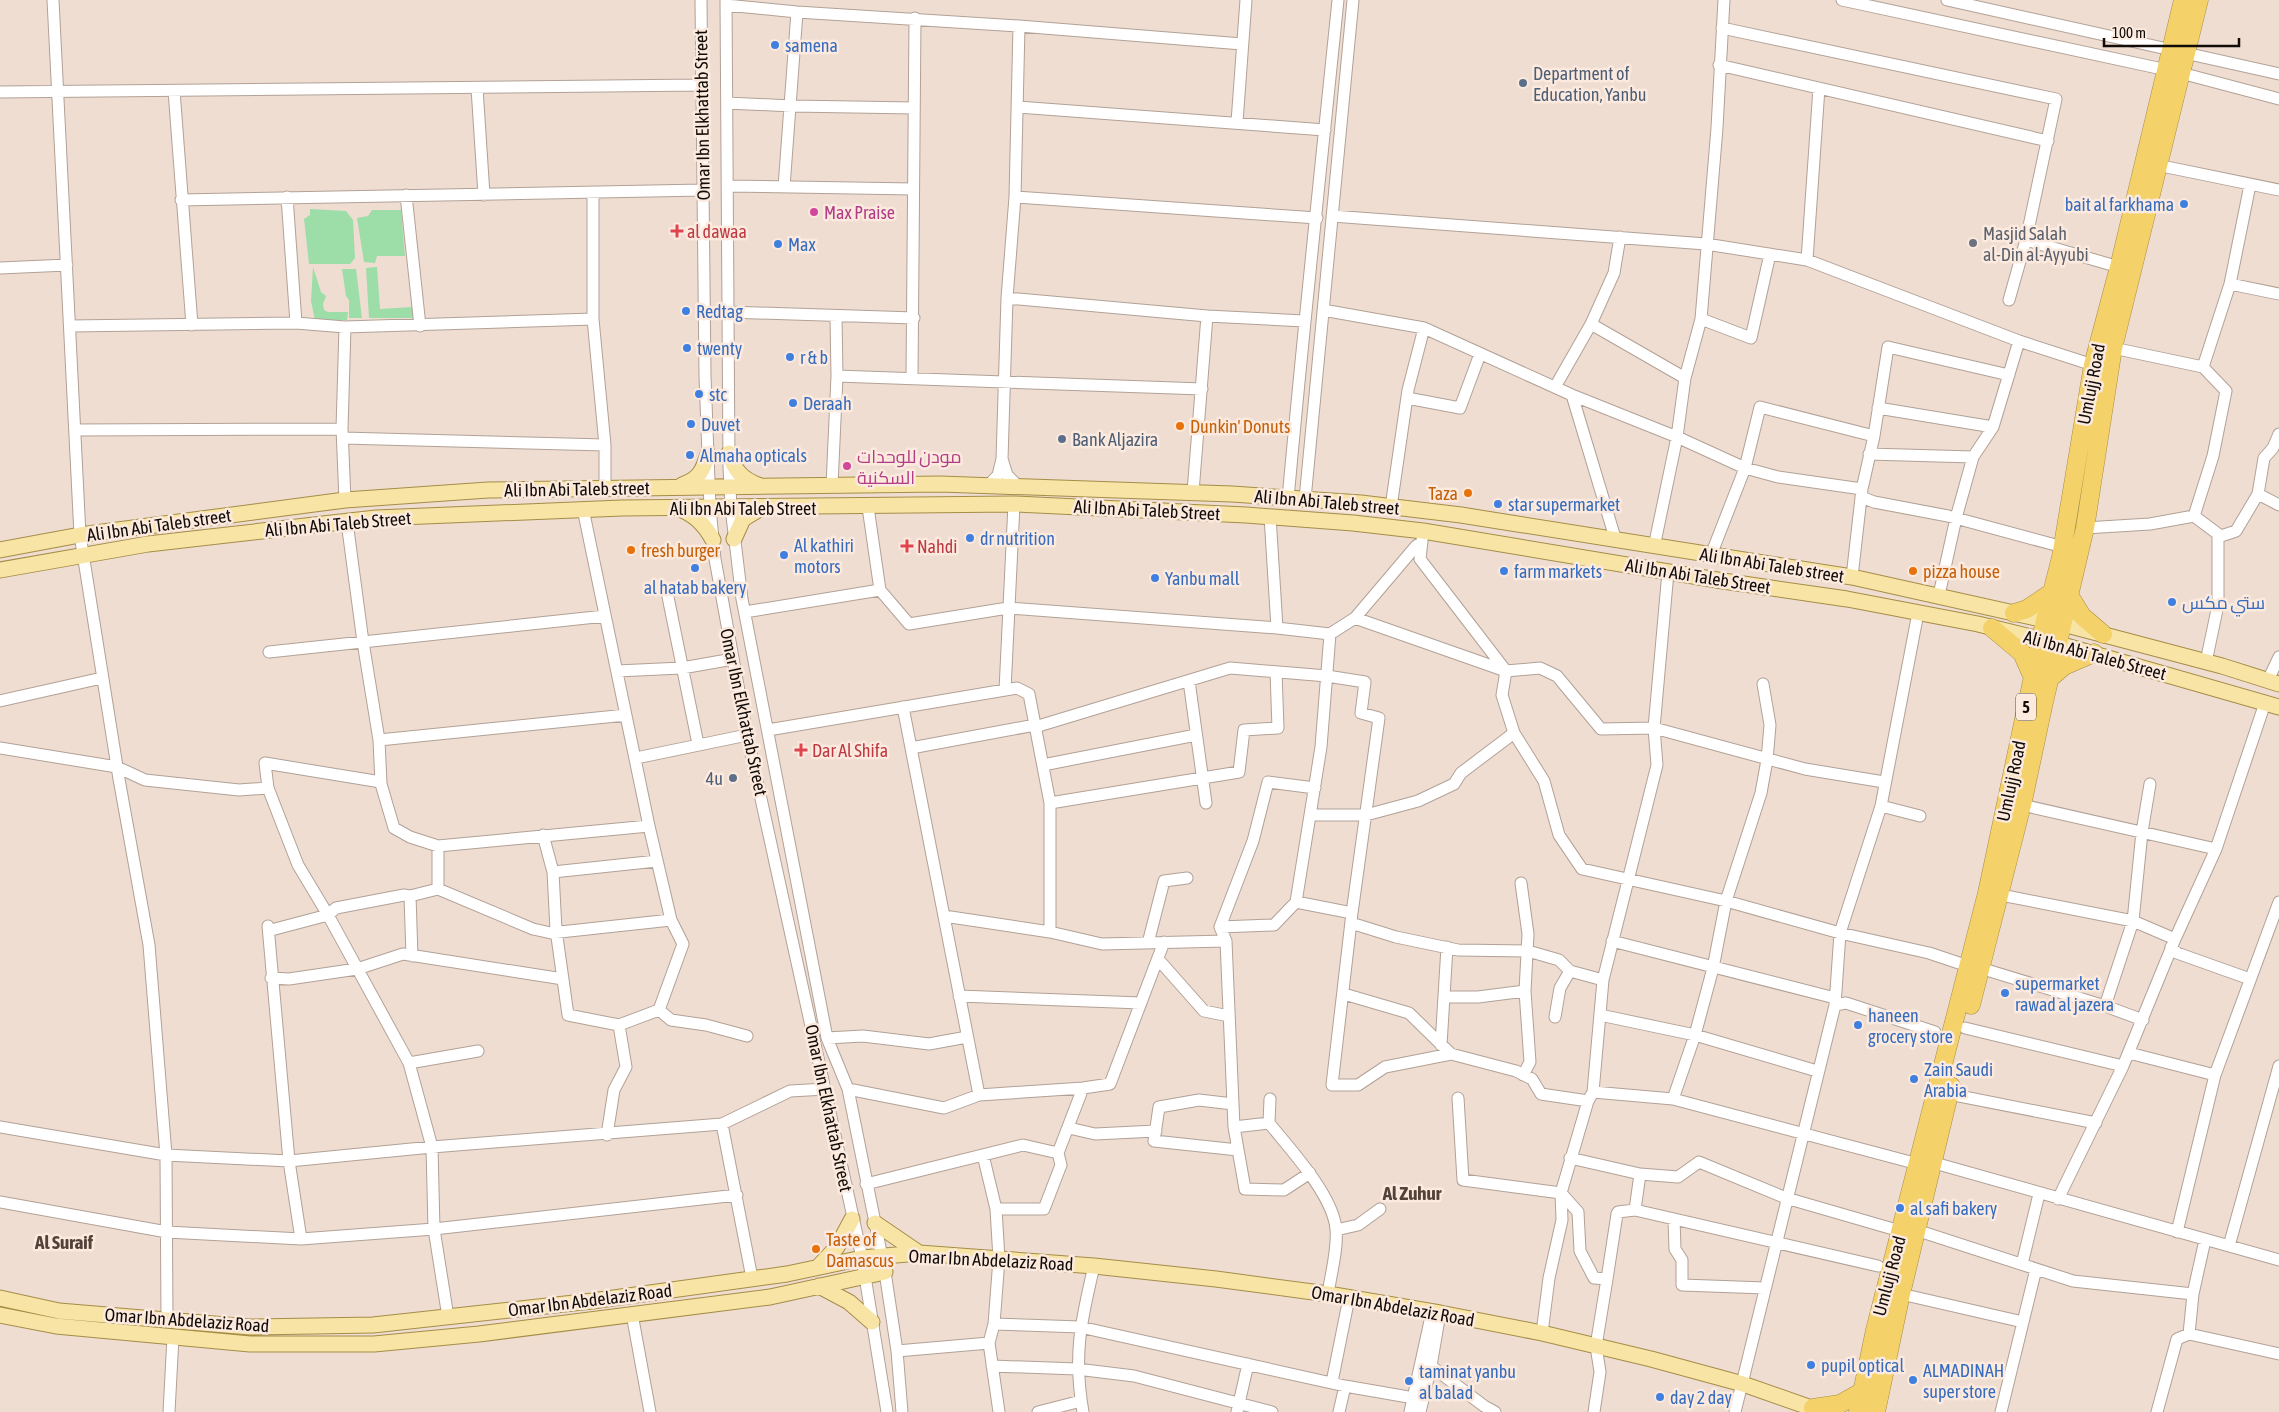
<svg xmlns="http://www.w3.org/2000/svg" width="2279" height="1412" font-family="'Asap Condensed',Cairo,sans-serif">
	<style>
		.green { fill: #9cdda8 }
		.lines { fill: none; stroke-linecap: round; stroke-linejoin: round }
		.minor-casing { stroke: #b2a196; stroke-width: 13 }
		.major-casing { stroke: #a58d47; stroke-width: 17 }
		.highway-casing { stroke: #a58d47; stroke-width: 19 }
		.minor { stroke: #fff; stroke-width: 11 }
		.major { stroke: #f8e4a5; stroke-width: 15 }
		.highway { stroke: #f4d269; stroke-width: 18 }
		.shop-dot { fill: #3f7fe0; stroke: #fceadf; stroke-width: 2 }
		.service-dot { fill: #5c6f8a; stroke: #fceadf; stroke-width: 2 }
		.hotel-dot { fill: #d1479c; stroke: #fceadf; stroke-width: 2 }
		.health-dot { fill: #e0444e; stroke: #fceadf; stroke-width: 2 }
		.worship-dot { fill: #6b7280; stroke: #fceadf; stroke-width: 2 }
		.food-dot { fill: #e8710a; stroke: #fceadf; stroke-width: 2 }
		.labels { text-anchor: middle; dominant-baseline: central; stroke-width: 5; stroke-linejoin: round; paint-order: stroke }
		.shield { fill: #fceadf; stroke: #584f48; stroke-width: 1 }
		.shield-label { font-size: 16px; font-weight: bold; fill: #120c08 }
		.shop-label { font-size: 18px; fill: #366cbe; stroke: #fceadf; text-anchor: start }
		.service-label { font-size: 18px; fill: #4e5e75; stroke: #fceadf; text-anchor: start }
		.street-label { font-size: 18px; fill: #120c08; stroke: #fceadf }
		.hotel-label { font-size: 18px; fill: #b23c85; stroke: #fceadf; text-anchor: start }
		.health-label { font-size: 18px; fill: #be3a42; stroke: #fceadf; text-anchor: start }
		.worship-label { font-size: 18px; fill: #5b616d; stroke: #fceadf; text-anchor: start }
		.food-label { font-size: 18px; fill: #c56008; stroke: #fceadf; text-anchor: start }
		.neighbourhood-label { font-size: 19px; font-weight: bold; fill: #51433a; stroke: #fceadf }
	</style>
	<rect width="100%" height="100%" fill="#efddd2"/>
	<path class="green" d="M 310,209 L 346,211 L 353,220 L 355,258 L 350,264 L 309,264 L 304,219 L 310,215 Z
		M 372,210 L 401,210 L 405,256 L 377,256 L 375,263 L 364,262 L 357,218 L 368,216 Z
		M 313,267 L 321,292 L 326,296 L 323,304 L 324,310 L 328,312 L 348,312 L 347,320 L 315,320 L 311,301 Z
		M 377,267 L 380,309 L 412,307 L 413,318 L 369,318 L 366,268 Z
		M 342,269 L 356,269 L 362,318 L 349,318 L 349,300 L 346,296 Z"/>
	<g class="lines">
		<g class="minor-casing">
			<path id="minor" d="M 53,0 L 80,535 L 119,779 L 149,945 L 166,1155 L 167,1320
				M 701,0 L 705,376 L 710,508 L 715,559 L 747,735 L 862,1258 L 887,1412
				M 726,0 L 729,467 L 731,508 L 742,599 L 827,1038 L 848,1089 L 885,1272 L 897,1351 L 902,1412
				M 1842,0 L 2181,73 L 2279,99
				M 1947,0 L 2279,74
				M 726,5 L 797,12 L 1019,26 L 1015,197
				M 1019,26 L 1242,44
				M 1722,28 L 2056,99 L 2026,240 L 2009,300
				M 1719,65 L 2048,141
				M 477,88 L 484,195
				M 174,91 L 192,325
				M 0,92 L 702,85
				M 727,103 L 792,106 L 914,108
				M 1018,107 L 1325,130
				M 1237,122 L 1246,0
				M 2157,165 L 2279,190
				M 728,186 L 913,189
				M 784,187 L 797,12
				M 593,192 L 593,319 L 605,445 L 605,488
				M 406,195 L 420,326
				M 287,197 L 296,323
				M 181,200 L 703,190
				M 1332,216 L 1706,244 L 1807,260 L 2019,341 L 2093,365
				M 2026,240 L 2119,267
				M 1807,260 L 1819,88
				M 0,268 L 67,265
				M 2230,284 L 2279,294
				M 1007,298 L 1207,316
				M 1323,310 L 1424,328 L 1572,395 L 1677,437 L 1745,468 L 1778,477 L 1862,489
				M 729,312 L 914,318
				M 1701,319 L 1751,338 L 1770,254
				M 1591,324 L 1685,378
				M 70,326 L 296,323 L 345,327 L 593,319
				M 2113,348 L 2203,367 L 2226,391 L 2213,456 L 2194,516 L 2218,534 L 2218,605 L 2206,662
				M 2203,367 L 2230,284 L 2250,185
				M 837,376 L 1202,389
				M 912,378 L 915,18
				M 1555,387 L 1591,324 L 1614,273 L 1620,237
				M 1572,395 L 1616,541
				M 1407,398 L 1460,408 L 1480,354
				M 1878,408 L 1993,427
				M 75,430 L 342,429
				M 343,438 L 605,445
				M 1869,454 L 1973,457
				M 1002,459 L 1007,298 L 1015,197 L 1317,218
				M 832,485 L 837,376 L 836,317
				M 989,485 L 998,475 L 1002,459 L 1007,475 L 1018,486
				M 1193,492 L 1207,316 L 1304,321
				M 2258,494 L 2279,505
				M 1861,497 L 1874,502 L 1948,516 L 2063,547
				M 1288,499 C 1303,332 1321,166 1338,0
				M 1305,499 L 1353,0
				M 345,500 L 342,429 L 345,327
				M 868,507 L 880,590 L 909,624 L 1008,608 L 1277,628 L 1330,634 L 1355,618 L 1506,671 L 1502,695 L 1514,733 L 1544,781 L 1559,835 L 1582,869 L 1726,901 L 1840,933 L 1929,953 L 1968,966
				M 1391,507 L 1408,390 L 1424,328
				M 1270,516 L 1277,628
				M 347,522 L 363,642 L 379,740 L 381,784 L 394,828 L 410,837 L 438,846 L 649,826
				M 2085,528 L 2150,524 L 2194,516
				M 1423,531 L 1420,559 L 1506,671 L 1540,668 L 1557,676 L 1601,729 L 1654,728 L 1805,769 L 1884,782
				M 2218,537 L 2236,531 L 2258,494 L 2264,458 L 2273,448 L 2279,434
				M 1654,547 L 1677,437 L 1685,378 L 1701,319 L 1717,128 L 1724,0
				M 1711,555 L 1745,468 L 1760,407 L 1874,436
				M 1852,577 L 1862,489 L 1874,436 L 1888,347 L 2009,375
				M 1939,595 L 1956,518 L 1973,457 L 1993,427 L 2019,341
				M 668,597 L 698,744
				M 745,612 L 880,590
				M 1355,618 L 1416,546 L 1422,542
				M 269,652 L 605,616
				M 617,671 L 682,668 L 733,659
				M 2268,680 L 2279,657
				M 1189,681 L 1206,803
				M 1005,690 L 1014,504
				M 0,701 L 102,678
				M 903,707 L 979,1095
				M 1035,727 L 1230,668 L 1327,676 L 1365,682 L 1361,713 L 1379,718 L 1352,913 L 1332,1085 L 1358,1085 L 1385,1067 L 1451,1054 L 1516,1071 L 1532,1079 L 1541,1094 L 1588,1101
				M 768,730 L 1017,688 L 1029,694 L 1050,803 L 1050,932
				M 379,740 L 626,715
				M 0,748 L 117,767 L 145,780 L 239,790 L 268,788
				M 911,748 L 1035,725
				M 636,758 L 747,735
				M 1043,765 L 1196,735
				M 381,782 L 265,763 L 268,788 L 298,865 L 328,915 L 409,1063 L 432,1147 L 434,1229 L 448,1317
				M 1050,803 L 1239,772 L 1244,730 L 1278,728 L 1276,672
				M 2022,805 L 2216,849
				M 1881,806 L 1920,816
				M 1310,815 L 1366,815 L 1418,801 L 1454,784 L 1461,773 L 1514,733
				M 543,835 L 553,872 L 556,930 L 568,1015 L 619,1025 L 659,1010 L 683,944 L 671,920 L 649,826 L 583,509
				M 553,872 L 657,861
				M 1521,883 L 1528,934 L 1525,991 L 1530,1062 L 1523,1075
				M 438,889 L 438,846
				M 2001,895 L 2133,921 L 2175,939
				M 410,896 L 412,956
				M 1296,902 L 1352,913
				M 944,916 L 1050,932 L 1102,944 L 1226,941
				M 1351,923 L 1396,937 L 1458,950 L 1528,951 L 1559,960 L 1570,971 L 1603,980
				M 268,926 L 289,1161 L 301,1239
				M 1220,927 L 1274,925 L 1296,902 L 1321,747 L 1330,634
				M 275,929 L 328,915 L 336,908 L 404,895 L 410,896 L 438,889 L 533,929 L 551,933 L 671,920
				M 1612,941 L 1835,998
				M 1148,943 L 1164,881 L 1187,878
				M 2171,947 L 2177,953 L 2250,979
				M 1158,959 L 1204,1011 L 1229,1016
				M 1980,968 L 2105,1006 L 2143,1020
				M 271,978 L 289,979 L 357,969 L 403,954 L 563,979
				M 1344,994 L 1409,1013 L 1451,1054
				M 959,996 L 1141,1003
				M 1444,997 L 1478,997 L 1525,991
				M 1835,1005 L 1846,1003 L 1935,1032
				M 2105,1006 L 2133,921 L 2142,832 L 2150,784
				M 659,1010 L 671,1020 L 706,1025 L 747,1036
				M 1600,1015 L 1695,1035 L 1817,1071
				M 1555,1017 L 1560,988 L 1570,971
				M 1965,1028 L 2123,1066
				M 827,1038 L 863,1036 L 929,1044 L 967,1037
				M 1441,1045 L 1447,947
				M 2129,1053 L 2215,1075
				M 409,1063 L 478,1051
				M 848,1089 L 944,1108 L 979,1095 L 1083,1088 L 1110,1084 L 1164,942
				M 1593,1092 L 1673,1099 L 1918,1164
				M 1949,1094 L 2096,1123
				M 1458,1098 L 1463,1180 L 1561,1193 L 1578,1212 L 1580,1251 L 1594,1278 L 1607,1279 L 1596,1346 L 1600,1372 L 1594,1412
				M 1270,1099 L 1269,1123 C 1290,1149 1333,1195 1336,1229 C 1338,1249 1331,1273 1328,1294
				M 1673,1099 L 1695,1035 L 1713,968 L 1726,901 L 1761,793 L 1767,760 L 1770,725 L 1763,684
				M 1233,1104 L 1199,1100 L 1159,1107 L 1154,1141 L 1238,1150
				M 722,1124 L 752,1278
				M 0,1127 L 166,1155 L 289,1161 L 432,1147 L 722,1124 L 790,1091 L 826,1089
				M 1234,1127 L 1269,1123
				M 1069,1128 L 1095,1134 L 1156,1131
				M 607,1135 L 614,1090 L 626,1067 L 619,1025
				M 983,1155 L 996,1209 L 999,1259 L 994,1324 L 989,1343 L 999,1412
				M 1570,1158 L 1640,1174
				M 1931,1162 L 2279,1260
				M 1310,1173 L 1284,1190 L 1245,1189 L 1234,1127 L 1226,941 L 1220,927 L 1253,841 L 1268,782 L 1315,788
				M 866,1184 L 1023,1145 L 1058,1153
				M 2058,1199 L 2123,1066 L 2175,939 L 2216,849 L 2265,703
				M 0,1202 L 167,1232 L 301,1239 L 434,1229 L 737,1195
				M 996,1209 L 1044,1209 L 1061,1165 L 1058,1153 L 1083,1088
				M 1635,1210 L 1878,1266
				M 1674,1219 L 1675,1249 L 1682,1260 L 1682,1285 L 1765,1288
				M 1336,1230 L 1358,1225 L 1380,1209
				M 1916,1230 L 2073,1281 L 2193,1294
				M 2177,1232 L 2215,1075 L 2279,902
				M 2229,1246 L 2279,1066
				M 2022,1264 L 2039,1194
				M 1607,1279 L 1617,1214 L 1618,1212 L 1635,1210 L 1640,1174 L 1678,1177 L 1699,1162 L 1786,1198 L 1900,1231
				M 1901,1294 L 2023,1322
				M 632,1314 L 650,1412
				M 994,1324 L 1080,1327 L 1345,1386 L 1414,1398
				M 1542,1333 L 1549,1278 L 1562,1220 L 1561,1193 L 1588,1101 L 1593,1092 L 1603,980 L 1657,765 L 1654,728 L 1668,572
				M 2189,1334 L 2193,1294 L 2205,1240
				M 897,1351 L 989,1343
				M 992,1366 L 1077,1369 L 1134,1376 L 1272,1412
				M 1431,1366 L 1484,1406 L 1495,1412
				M 1332,1382 L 1349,1298
				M 169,1412 L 173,1337
				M 1038,1412 L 1081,1401
				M 1083,1412 C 1073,1355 1081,1321 1094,1266
				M 1237,1412 L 1248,1364
				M 1339,1412 L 1345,1386
				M 1410,1412 L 1432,1312
				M 1420,1412 L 1431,1366 L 1440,1313
				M 1735,1412 L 1835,1005 L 1840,933 L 1881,806 L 1918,613
				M 2001,1412 L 2036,1269
				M 2157,1412 L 2177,1339 L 2189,1334 L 2279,1354"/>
		</g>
		<g class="major-casing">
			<path id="major" d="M 729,453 C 734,470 742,479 758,485
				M 682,485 C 699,479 703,471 708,454
				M 680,509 C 696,516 705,525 713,540
				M 734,539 L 743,519 L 761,508
				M 0,550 L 80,535 L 345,500 L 488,490 L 940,484 L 1232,494 L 1361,503 L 1461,515 L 1852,577 L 2063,624 L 2222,666 L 2279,684
				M 0,570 L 148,544 L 376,518 L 622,508 L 1014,504 L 1246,515 L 1353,523 L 1423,531 L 1723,581 L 1847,599 L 1978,624 L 2059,644 L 2279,707
				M 875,1223 L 919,1253
				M 819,1266 L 837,1247 L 852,1219
				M 819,1286 L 849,1302 L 872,1322
				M 0,1298 L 59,1311 L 250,1327 L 373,1325 L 592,1301 L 787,1274 L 862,1258 L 919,1253 L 1094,1266 L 1216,1279 L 1328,1294 L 1440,1313 L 1542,1333 L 1651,1359 L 1743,1384 L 1823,1412
				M 0,1315 L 56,1326 L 250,1344 L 374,1344 L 479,1334 L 770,1297 L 885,1272"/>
		</g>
		<g class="highway-casing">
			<path id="highway" d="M 2069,595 L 2082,616 L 2103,634
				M 2014,613 L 2027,609 L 2051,593
				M 1992,628 L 2022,653 L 2033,678
				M 2049,679 L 2064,666 L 2094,653
				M 1971,1005 L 2022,805 L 2044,702 L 2085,528 L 2113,348 L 2199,0
				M 1813,1408 L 1840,1404 L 1863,1391
				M 1858,1412 L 1875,1330 L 1987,893 L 2045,620 L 2061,557 L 2093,365 L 2119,267 L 2183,0
				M 1876,1412 L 1901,1294 L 1951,1086"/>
		</g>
		<use href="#minor" class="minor"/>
		<use href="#major" class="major"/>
		<use href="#highway" class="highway"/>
	</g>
	<g class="shop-dot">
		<circle cx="775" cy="45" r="5"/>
		<circle cx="2184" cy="204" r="5"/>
		<circle cx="778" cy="244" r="5"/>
		<circle cx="686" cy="311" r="5"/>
		<circle cx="687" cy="348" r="5"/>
		<circle cx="790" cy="357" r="5"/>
		<circle cx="699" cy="394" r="5"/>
		<circle cx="793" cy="403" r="5"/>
		<circle cx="691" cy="424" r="5"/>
		<circle cx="690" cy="455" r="5"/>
		<circle cx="1498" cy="504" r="5"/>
		<circle cx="970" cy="538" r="5"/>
		<circle cx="784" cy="555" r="5"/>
		<circle cx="695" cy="568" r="5"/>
		<circle cx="1504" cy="571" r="5"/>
		<circle cx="1155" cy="578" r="5"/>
		<circle cx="2172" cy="602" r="5"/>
		<circle cx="2005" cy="993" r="5"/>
		<circle cx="1858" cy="1025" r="5"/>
		<circle cx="1914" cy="1079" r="5"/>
		<circle cx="1900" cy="1208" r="5"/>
		<circle cx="1811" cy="1365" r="5"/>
		<circle cx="1913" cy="1380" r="5"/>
		<circle cx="1409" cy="1381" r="5"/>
		<circle cx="1660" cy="1397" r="5"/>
	</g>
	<g class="service-dot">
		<circle cx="1523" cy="83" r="5"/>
		<circle cx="1062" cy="439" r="5"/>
		<circle cx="733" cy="778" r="5"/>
	</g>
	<g class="hotel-dot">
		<circle cx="814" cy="212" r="5"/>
		<circle cx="847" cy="466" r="5"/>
	</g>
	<g class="health-dot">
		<path d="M674.5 223.5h5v5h5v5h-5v5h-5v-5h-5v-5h5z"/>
		<path d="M904.5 538.5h5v5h5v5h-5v5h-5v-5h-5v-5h5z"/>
		<path d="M798.5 742.5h5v5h5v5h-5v5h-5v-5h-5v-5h5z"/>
	</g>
	<circle class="worship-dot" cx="1973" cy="243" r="5"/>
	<g class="food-dot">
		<circle cx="1180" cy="426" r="5"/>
		<circle cx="1468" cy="493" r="5"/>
		<circle cx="631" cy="550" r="5"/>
		<circle cx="1913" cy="571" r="5"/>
		<circle cx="816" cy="1249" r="5"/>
	</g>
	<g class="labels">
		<rect class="shield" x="2016" y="693.5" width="20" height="27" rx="4"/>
		<g class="shield-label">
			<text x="2026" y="707">5</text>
		</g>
		<g class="shop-label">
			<text x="785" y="45">samena</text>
			<text x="2174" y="204" text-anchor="end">bait al farkhama</text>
			<text x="788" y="244">Max</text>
			<text x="696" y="311">Redtag</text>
			<text x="697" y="348">twenty</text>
			<text x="800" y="357">r &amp; b</text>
			<text x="709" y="394">stc</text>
			<text x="803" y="403">Deraah</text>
			<text x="701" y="424">Duvet</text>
			<text x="700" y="455">Almaha opticals</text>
			<text x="1508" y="504">star supermarket</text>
			<text x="980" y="538">dr nutrition</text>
			<text x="794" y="545">Al kathiri<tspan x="794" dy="21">motors</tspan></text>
			<text x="1514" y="571">farm markets</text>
			<text x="1165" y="578">Yanbu mall</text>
			<text x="695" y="587" text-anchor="middle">al hatab bakery</text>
			<text x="2182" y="602">ستي مكس</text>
			<text x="2015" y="983">supermarket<tspan x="2015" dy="21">rawad al jazera</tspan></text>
			<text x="1868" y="1015">haneen<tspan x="1868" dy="21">grocery store</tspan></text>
			<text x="1924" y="1069">Zain Saudi<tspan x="1924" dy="21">Arabia</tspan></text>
			<text x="1910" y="1208">al safi bakery</text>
			<text x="1821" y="1365">pupil optical</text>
			<text x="1923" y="1370">ALMADINAH<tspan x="1923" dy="21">super store</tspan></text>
			<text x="1419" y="1371">taminat yanbu<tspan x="1419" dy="21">al balad</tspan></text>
			<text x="1670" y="1397">day 2 day</text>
		</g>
		<g class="service-label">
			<text x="1533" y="73">Department of<tspan x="1533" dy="21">Education, Yanbu</tspan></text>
			<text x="1072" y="439">Bank Aljazira</text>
			<text x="723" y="778" text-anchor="end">4u</text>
		</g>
		<g class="street-label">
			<text transform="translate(702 115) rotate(-91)">Omar Ibn Elkhattab Street</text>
			<text transform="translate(2091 384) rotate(-79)">Umlujj Road</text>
			<text transform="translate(577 489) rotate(-1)">Ali Ibn Abi Taleb street</text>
			<text transform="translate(1327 502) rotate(5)">Ali Ibn Abi Taleb street</text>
			<text x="743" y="508">Ali Ibn Abi Taleb Street</text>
			<text transform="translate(1147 510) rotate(3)">Ali Ibn Abi Taleb Street</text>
			<text transform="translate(338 524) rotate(-5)">Ali Ibn Abi Taleb Street</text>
			<text transform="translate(159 525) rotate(-8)">Ali Ibn Abi Taleb street</text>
			<text transform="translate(1772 565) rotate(9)">Ali Ibn Abi Taleb street</text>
			<text transform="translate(1698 576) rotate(9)">Ali Ibn Abi Taleb Street</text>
			<text transform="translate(2095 655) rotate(15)">Ali Ibn Abi Taleb Street</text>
			<text transform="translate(744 712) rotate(78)">Omar Ibn Elkhattab Street</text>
			<text transform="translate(2011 781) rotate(-78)">Umlujj Road</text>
			<text transform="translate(829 1108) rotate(78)">Omar Ibn Elkhattab Street</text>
			<text transform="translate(991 1260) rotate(3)">Omar Ibn Abdelaziz Road</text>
			<text transform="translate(1889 1276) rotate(-75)">Umlujj Road</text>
			<text transform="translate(590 1300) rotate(-7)">Omar Ibn Abdelaziz Road</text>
			<text transform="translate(1393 1306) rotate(10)">Omar Ibn Abdelaziz Road</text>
			<text transform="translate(187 1320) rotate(4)">Omar Ibn Abdelaziz Road</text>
		</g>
		<g class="hotel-label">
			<text x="824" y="212">Max Praise</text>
			<text x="857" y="456">مودن للوحدات<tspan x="857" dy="21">السكنية</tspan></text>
		</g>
		<g class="health-label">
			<text x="687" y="231">al dawaa</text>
			<text x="917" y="546">Nahdi</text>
			<text x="812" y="750">Dar Al Shifa</text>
		</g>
		<g class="worship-label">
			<text x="1983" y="233">Masjid Salah<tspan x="1983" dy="21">al-Din al-Ayyubi</tspan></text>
		</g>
		<g class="food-label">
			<text x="1190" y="426">Dunkin' Donuts</text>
			<text x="1458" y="493" text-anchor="end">Taza</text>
			<text x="641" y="550">fresh burger</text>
			<text x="1923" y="571">pizza house</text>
			<text x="826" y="1239">Taste of<tspan x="826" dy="21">Damascus</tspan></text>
		</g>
		<g class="neighbourhood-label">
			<text x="1412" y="1193">Al Zuhur</text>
			<text x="64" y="1242">Al Suraif</text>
		</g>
	</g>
	<path d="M2104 38v8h135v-8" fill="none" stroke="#120c08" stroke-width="2.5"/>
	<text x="2112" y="38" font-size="15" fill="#120c08" stroke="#fceadf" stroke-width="4" paint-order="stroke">100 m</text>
</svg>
